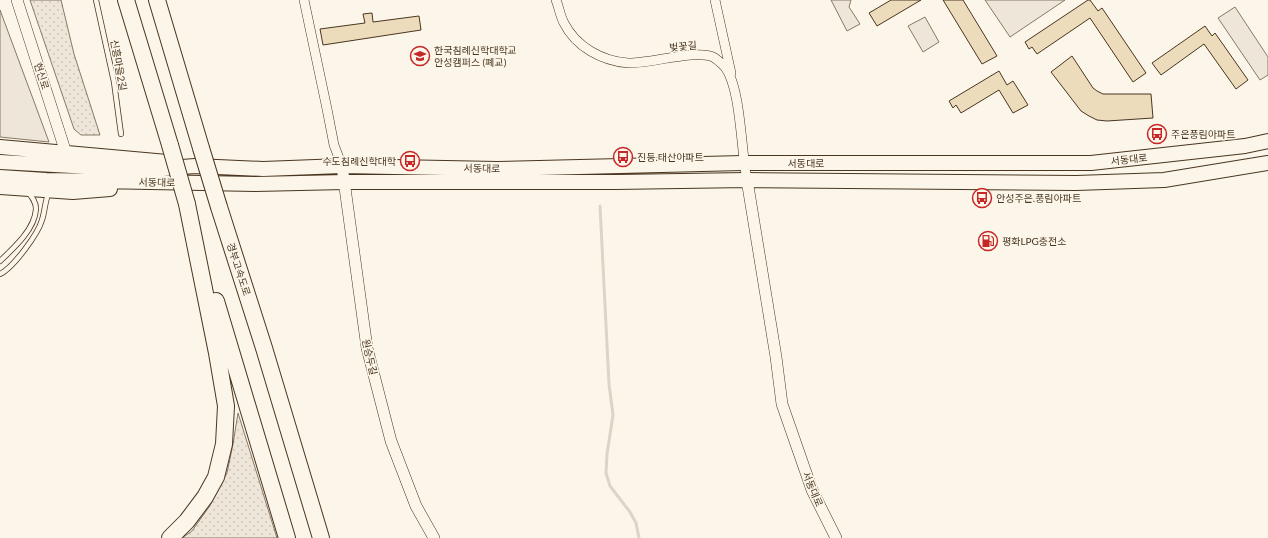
<svg xmlns="http://www.w3.org/2000/svg" width="1268" height="538" font-family="Lato,'Noto Sans KR',sans-serif">
	<style>
		.grass { fill: url(#grass-dots); stroke: #887966 }
		.park { fill: #ede6d9; stroke: #887966 }
		.lines { fill: none; stroke-linecap: round; stroke-linejoin: round }
		.stream { stroke: #dcd4c6; stroke-width: 3 }
		.building { fill: #ecdcbc; stroke: #4a3520 }
		.service-casing { stroke: #4a3520; stroke-width: 6 }
		.minor-casing { stroke: #4a3520; stroke-width: 10 }
		.tertiary-casing { stroke: #4a3520; stroke-width: 12 }
		.primary-casing { stroke: #4a3520; stroke-width: 16 }
		.motorway-casing { stroke: #4a3520; stroke-width: 18 }
		.service { stroke: #fbf6e9; stroke-width: 4.5 }
		.minor { stroke: #fbf6e9; stroke-width: 9 }
		.tertiary { stroke: #fbf6e9; stroke-width: 11 }
		.primary { stroke: #fbf6e9; stroke-width: 14 }
		.motorway { stroke: #fbf6e9; stroke-width: 16 }
		.motorway-bridge-casing { stroke: #4a3520; stroke-width: 18; stroke-linecap: butt }
		.motorway-bridge { stroke: #fbf6e9; stroke-width: 16 }
		.labels { text-anchor: middle; dominant-baseline: central; stroke-width: 3; stroke-linejoin: round; paint-order: stroke }
		.street-label { font-size: 10px; fill: #4a3520; stroke: #fbf6e9 }
		.poi-label { font-size: 10px; fill: #4a3520; stroke: #fbf6e9; text-anchor: start }
	</style>
	<defs>
		<pattern id="grass-dots" width="8" height="8" patternUnits="userSpaceOnUse"><rect width="8" height="8" fill="#ede6d9"/><path d="M2 2h.1M6 6h.1" fill="none" stroke="#cdc6ba" stroke-width="1.8" stroke-linecap="round"/></pattern>
	</defs>
	<rect width="100%" height="100%" fill="#fbf6e9"/>
	<path class="grass" d="M 30,0 L 61,0 L 74,54 L 100,135 L 81,135 L 74,129 Z
		M 238,413 L 277,538 L 182,538 L 192,531 L 209,507 L 227,473 L 233,444 Z"/>
	<path class="park" d="M 831,0 L 851,0 L 849,7 L 860,24 L 847,31 Z
		M 985,0 L 1065,0 L 1010,37 Z
		M 1235,7 L 1268,57 L 1268,75 L 1260,80 L 1218,18 Z
		M 0,10 L 49,142 L 0,137 Z
		M 925,17 L 939,42 L 923,52 L 908,26 Z"/>
	<g class="lines">
		<path class="stream" d="M 600,206 L 609,384 L 613,415 L 607,454 L 606,473 L 610,486 L 630,512 L 636,523 L 639,538"/>
	</g>
	<path class="building" d="M 891,0 L 921,0 L 877,26 L 869,13 Z
		M 943,0 L 963,0 L 997,56 L 982,64 Z
		M 1088,0 L 1090,0 L 1098,11 L 1102,8 L 1146,73 L 1133,82 L 1090,18 L 1037,54 L 1032,47 L 1029,49 L 1025,42 Z
		M 372,13 L 373,22 L 419,16 L 421,30 L 323,45 L 320,29 L 365,23 L 363,14 Z
		M 1205,26 L 1212,36 L 1215,33 L 1248,80 L 1236,89 L 1204,44 L 1161,75 L 1152,63 Z
		M 1072,56 L 1093,88 L 1097,91 L 1103,94 L 1151,94 L 1153,118 L 1107,121 L 1097,120 L 1089,116 L 1081,111 L 1051,72 Z
		M 999,71 L 1007,85 L 1013,81 L 1028,105 L 1013,113 L 999,90 L 961,113 L 956,105 L 953,108 L 949,101 Z"/>
	<g class="lines">
		<g class="service-casing">
			<path id="service" d="M 96,0 L 114,82 L 121,134
				M 0,261 C 14,248 35,229 36,209 C 36,202 32,197 28,192
				M 0,274 C 13,268 38,234 42,220 C 45,211 45,200 49,192"/>
		</g>
		<g class="minor-casing">
			<path id="minor" d="M 304,0 L 327,109 L 334,145 L 342,166
				M 556,0 C 559,7 560,16 564,23 C 576,47 602,61 628,63 C 648,64 697,49 713,57 C 717,59 722,64 725,67 C 741,88 741,151 747,180
				M 715,0 L 731,73"/>
		</g>
		<g class="tertiary-casing">
			<path id="tertiary" d="M 17,0 L 66,153
				M 342,166 L 367,348 L 391,441 L 416,506 L 434,538
				M 747,180 L 776,357 L 782,404 L 812,490 L 836,538"/>
		</g>
		<g class="primary-casing">
			<path id="primary" d="M 0,147 L 167,162
				M 0,162 L 144,170 L 195,166 L 263,169 L 342,166 L 497,169 L 743,163 L 1091,163 L 1245,146 L 1268,141
				M 0,177 L 46,180 L 255,184 L 345,182 L 615,182 L 747,180 L 1076,183 L 1164,180 L 1268,163
				M 0,187 L 73,192 L 110,189"/>
		</g>
		<g class="motorway-casing">
			<path id="motorway" d="M 126,0 L 170,145
				M 157,0 L 201,148
				M 219,207 L 264,348 L 321,538
				M 216,301 L 287,538
				M 170,538 L 187,521 L 205,497 L 216,477 L 224,444 L 226,406 L 217,353 L 187,204"/>
		</g>
		<use href="#service" class="service"/>
		<use href="#minor" class="minor"/>
		<use href="#tertiary" class="tertiary"/>
		<use href="#primary" class="primary"/>
		<use href="#motorway" class="motorway"/>
		<g class="motorway-bridge-casing">
			<path id="motorway-bridge" d="M 170,145 L 187,204
				M 201,148 L 219,207"/>
		</g>
		<use href="#motorway-bridge" class="motorway-bridge"/>
	</g>
	<defs>
		<g id="university-ring" transform="scale(1)"><circle r="9.5" fill="#fbf6e9" stroke="#c62828" stroke-width="1.5"/><path d="M0-5L7-2L0 1L-7-2ZM-4 1L0 2.5L4 1V4Q0 6-4 4Z" fill="#c62828"/></g>
		<g id="bus-ring" transform="scale(1)"><circle r="9.5" fill="#fbf6e9" stroke="#c62828" stroke-width="1.5"/><path d="M-5-6H5V4H4V6H2V4H-2V6H-4V4H-5ZM-3.5-4V0h7V-4ZM-3.5 1.2v1.5H-2V1.2ZM2 1.2v1.5H3.5V1.2Z" fill="#c62828"/></g>
		<g id="fuel-ring" transform="scale(1)"><circle r="9.5" fill="#fbf6e9" stroke="#c62828" stroke-width="1.5"/><path d="M-5.5-6h7V0h2V4h1.3V-2.5L3-4.5l.8-.8L6-3V5H2.5V1h-1V6h-7ZM-4.2-4.7v3.2H.2V-4.7Z" fill="#c62828"/></g>
	</defs>
	<g fill-rule="evenodd">
		<use href="#university-ring" x="420" y="56"/>
		<use href="#bus-ring" x="1157" y="134"/>
		<use href="#bus-ring" x="623" y="157"/>
		<use href="#bus-ring" x="410" y="161"/>
		<use href="#bus-ring" x="982" y="198"/>
		<use href="#fuel-ring" x="988" y="241"/>
	</g>
	<g class="labels">
		<g class="street-label">
			<text transform="translate(683 46) rotate(-5)">벚꽃길</text>
			<text transform="translate(119 65) rotate(80)">신흥마을2길</text>
			<text transform="translate(42 76) rotate(72)">현신로</text>
			<text transform="translate(1129 159) rotate(-6)">서동대로</text>
			<text x="806" y="163">서동대로</text>
			<text transform="translate(482 168) rotate(1)">서동대로</text>
			<text transform="translate(157 182) rotate(1)">서동대로</text>
			<text transform="translate(239 269) rotate(72)">경부고속도로</text>
			<text transform="translate(370 357) rotate(77)">원승두길</text>
			<text transform="translate(813 489) rotate(67)">서동대로</text>
		</g>
		<g class="poi-label">
			<text x="434" y="50">한국침례신학대학교<tspan x="434" dy="12">안성캠퍼스 (폐교)</tspan></text>
			<text x="1171" y="134">주은풍림아파트</text>
			<text x="637" y="157">진등.태산아파트</text>
			<text x="396" y="161" text-anchor="end">수도침례신학대학</text>
			<text x="996" y="198">안성주은.풍림아파트</text>
			<text x="1002" y="241">평화LPG충전소</text>
		</g>
	</g>
</svg>
